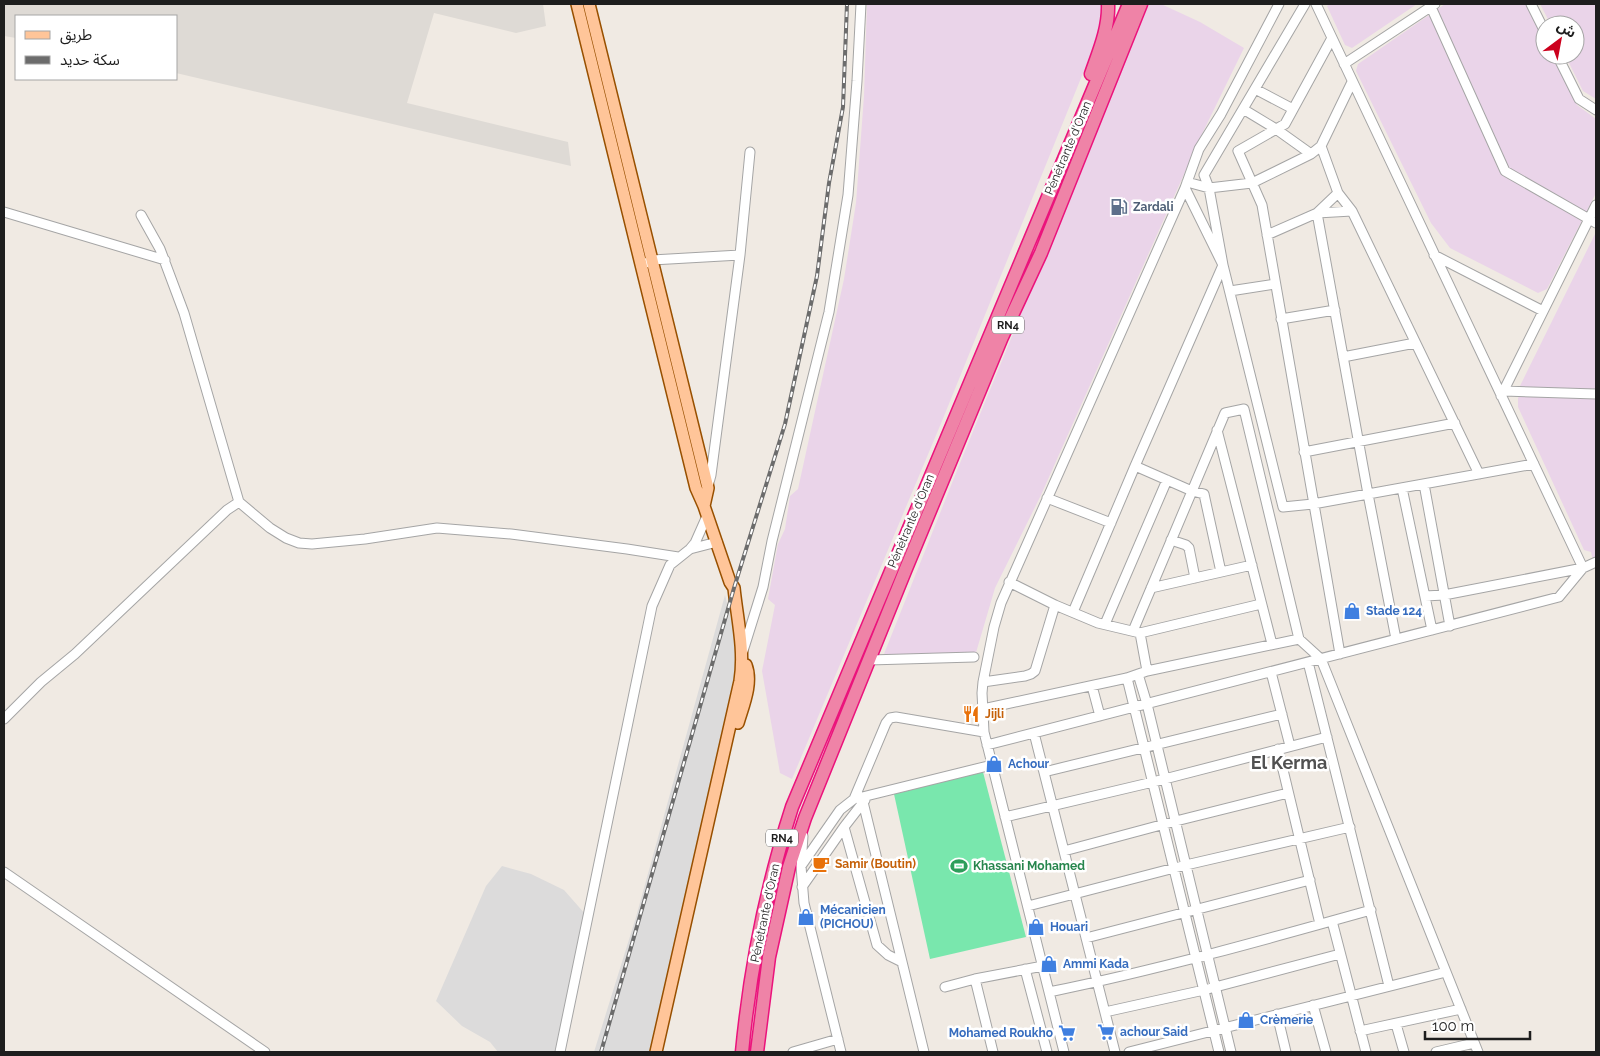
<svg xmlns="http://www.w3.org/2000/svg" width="1600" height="1056" font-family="Raleway,'Noto Sans Arabic',sans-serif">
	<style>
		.residential { fill: #dcdbdb }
		.industrial { fill: #ead4e9 }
		.airport { fill: #dedad5 }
		.pitch { fill: #79e7ad }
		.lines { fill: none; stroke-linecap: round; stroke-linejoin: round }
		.minor-casing { stroke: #a5a5a5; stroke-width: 11 }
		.major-casing { stroke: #985000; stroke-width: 14 }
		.highway-casing { stroke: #eb137c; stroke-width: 15 }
		.minor { stroke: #fff; stroke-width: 9 }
		.major { stroke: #ffc599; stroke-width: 11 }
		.highway { stroke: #ef83a7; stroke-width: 12 }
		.rail-casing { stroke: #6c6c6c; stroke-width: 4 }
		.rail { stroke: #fff; stroke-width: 2; stroke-dasharray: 5.5; stroke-linecap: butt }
		.labels { text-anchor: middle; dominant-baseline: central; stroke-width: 5; stroke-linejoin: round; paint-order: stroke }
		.shield { fill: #fff; stroke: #626262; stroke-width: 1 }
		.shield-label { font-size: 11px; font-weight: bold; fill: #1e1e1e }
		.street-label { font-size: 12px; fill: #1e1e1e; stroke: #fff }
		.service-label { font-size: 12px; font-weight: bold; fill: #4e5e75; stroke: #fff; text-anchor: start }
		.shop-label { font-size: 12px; font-weight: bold; fill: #366cbe; stroke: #fff; text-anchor: start }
		.food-label { font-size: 12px; font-weight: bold; fill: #c56008; stroke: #fff; text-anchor: start }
		.leisure-label { font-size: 12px; font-weight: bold; fill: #27864d; stroke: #fff; text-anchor: start }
		.district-label { font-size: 18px; font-weight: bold; fill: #515151; stroke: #fff }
	</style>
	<rect width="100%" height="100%" fill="#f0eae3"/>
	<path class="residential" d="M 725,595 L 740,656 L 650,1052 L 594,1052 L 636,917 Z
		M 502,866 L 531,874 L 564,890 L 586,915 L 559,1052 L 498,1052 L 490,1042 L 462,1026 L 436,1001 L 486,886 Z"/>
	<path class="industrial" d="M 867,4 L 1111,4 L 942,421 L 792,779 L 780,773 L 762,671 L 775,605 L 768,599 L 778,544 L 785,529 L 790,496 L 798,489 L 844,279 L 856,203 L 864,96 Z
		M 1148,4 L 1161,4 L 1200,22 L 1244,48 L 1201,136 L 1041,495 L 995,588 L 975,656 L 880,664 L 958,468 Z
		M 1330,4 L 1417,4 L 1352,48 L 1345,45 L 1327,6 Z
		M 1445,4 L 1526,4 L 1545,41 L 1545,55 L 1552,55 L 1577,105 L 1596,119 L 1596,193 L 1547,289 L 1538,293 L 1450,248 L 1431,223 L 1356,71 L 1358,64 Z
		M 1540,4 L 1596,4 L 1596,99 L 1583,91 L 1565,55 L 1575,55 L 1575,25 L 1551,25 Z
		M 1596,232 L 1596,573 L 1591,552 L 1584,550 L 1518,407 L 1518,398 L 1524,389 L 1519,388 Z"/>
	<path class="airport" d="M 4,4 L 543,4 L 546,26 L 516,33 L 434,13 L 407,103 L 568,142 L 571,166 L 176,73 L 176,16 L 16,16 L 16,38 L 4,36 Z"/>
	<path class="pitch" d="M 983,772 L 1026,937 L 930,959 L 894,794 Z"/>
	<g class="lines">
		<g class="minor-casing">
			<path id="minor" d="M 1531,4 L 1545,32
				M 1431,7 L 1505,171 L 1596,223
				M 1332,38 L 1285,124 L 1238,151 L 1262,205 L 1340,654
				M 1557,55 L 1579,99 L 1596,110
				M 1344,64 L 1435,4
				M 1352,82 L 1321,146 L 1338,193 L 1352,211 L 1479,474
				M 1255,89 L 1293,109
				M 1243,109 L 1276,129 L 1311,154
				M 1187,182 L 1209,188 L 1252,183 L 1311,154 L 1321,146
				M 1185,188 L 1223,265 L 1209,188 L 1204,175 L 1305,4
				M 1338,193 L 1317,213 L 1352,211
				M 4,212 L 165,260
				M 141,215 L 160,249 L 184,313 L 239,502 L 270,528 L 286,538 L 299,543 L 312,544 L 365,539 L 437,528 L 511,534 L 627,549 L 678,557
				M 1267,235 L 1317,213 L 1368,494 L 1396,639
				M 1434,255 L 1543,311
				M 646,263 L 652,260 L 740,255
				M 1230,291 L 1275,284
				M 1281,319 L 1335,310
				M 1343,357 L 1415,343
				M 1504,391 L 1596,394
				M 1501,396 L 1596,205
				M 1217,430 L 1272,644
				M 1304,452 L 1455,423
				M 1135,466 L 1192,491 L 1204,494 L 1221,572
				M 1424,484 L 1450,626
				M 708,486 L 711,475 L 740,255 L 750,152
				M 1402,488 L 1432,630
				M 1047,498 L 1111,523
				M 1171,540 L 1186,545 L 1189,548 L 1195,578
				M 690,549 L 717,542
				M 1009,582 L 1055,605 L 1098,623 L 1140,633 L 1147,671
				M 1151,588 L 1252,565
				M 1425,596 L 1444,595 L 1583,568 L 1596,562
				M 1073,612 L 1135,466 L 1223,265 L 1283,507 L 1313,504 L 1534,464
				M 1105,624 L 1167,480
				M 1133,631 L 1225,413 L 1244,409 L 1299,639 L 1321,659 L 1478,1052
				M 1140,633 L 1261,604
				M 743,651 L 763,587 L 772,541 L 829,312 L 848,195 L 857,81 L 861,4
				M 869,660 L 974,657
				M 1308,662 L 1389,986
				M 1271,672 L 1290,746
				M 1138,674 L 1147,704 L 1231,1052
				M 1127,678 L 1219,1052
				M 983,682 L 1025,676 L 1031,674 L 1035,671 L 1055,605
				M 1092,686 L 1100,716
				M 983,709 L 1127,678 L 1147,671 L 1299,639
				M 4,719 L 41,682 L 75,654 L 227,510 L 239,502
				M 1034,733 L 1115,1052
				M 987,745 L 1559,597 L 1583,568 L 1316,4
				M 1278,749 L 1320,924
				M 1044,772 L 1282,714
				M 854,799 L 886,723 L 890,718 L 896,717 L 984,732
				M 863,802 L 924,1052
				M 1005,817 L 1153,782 L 1327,737
				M 844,827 L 877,945 L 888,955 L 902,962
				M 803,836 L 801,866 L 804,903 L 841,1052
				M 1064,851 L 1176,821 L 1288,793
				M 801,866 L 840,810 L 854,799 L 992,765
				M 4,872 L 265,1052
				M 802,887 L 844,827 L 865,800
				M 1028,906 L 1186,865 L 1350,827
				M 1332,921 L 1366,1052
				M 1086,938 L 1310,880
				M 1025,969 L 1047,1052
				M 975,979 L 993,1052
				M 945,987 L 975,979 L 1043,966
				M 1049,992 C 1157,970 1264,940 1371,910
				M 1313,1005 L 1326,1052
				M 1105,1012 L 1204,990 L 1340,954
				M 1277,1014 L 1286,1052
				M 1396,1024 L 1404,1052
				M 1360,1031 L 1461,1009
				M 560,1052 L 652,606 L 670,565 L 690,549 L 695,543 L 707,516
				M 793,1052 L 838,1039
				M 1064,1052 L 984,732 L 982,693 L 983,682 L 994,627 L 1001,603 L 1185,188 L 1199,149 L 1221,114 L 1279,4
				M 1129,1052 L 1446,972
				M 1436,1052 L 1474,1043"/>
		</g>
		<g class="major-casing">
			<path id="major" d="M 577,4 L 696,488 L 704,506 L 730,582 L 734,588 C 737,618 745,650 740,681 L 656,1052
				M 589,4 L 708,488 L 704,506
				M 738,723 C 743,706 753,683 746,665"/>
		</g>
		<g class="highway-casing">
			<path id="highway" d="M 1091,74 C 1099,51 1109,28 1108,4
				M 742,1052 C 750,969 766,887 792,807 L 1129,4
				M 757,1052 L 769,957 L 789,867 L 805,818 L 905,571 L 1002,337 L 1041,253 L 1141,4"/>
		</g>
		<use href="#minor" class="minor"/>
		<use href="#major" class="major"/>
		<use href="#highway" class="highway"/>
		<g class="rail-casing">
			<path id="rail" d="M 601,1052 L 734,588 L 785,424 L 817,276 L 829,183 L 843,107 L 847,4"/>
		</g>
		<use href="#rail" class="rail"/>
	</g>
	<defs>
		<g id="fuel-bare" transform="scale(1.35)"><path d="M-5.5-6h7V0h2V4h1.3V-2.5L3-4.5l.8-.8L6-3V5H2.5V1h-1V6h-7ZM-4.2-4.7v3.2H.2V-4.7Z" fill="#5c6f8a" stroke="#fff" stroke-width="2.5" paint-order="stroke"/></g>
		<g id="shop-bare" transform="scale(1.35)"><path d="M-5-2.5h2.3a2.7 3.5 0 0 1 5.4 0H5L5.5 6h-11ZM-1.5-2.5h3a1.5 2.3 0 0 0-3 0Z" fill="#3f7fe0" stroke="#fff" stroke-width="2.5" paint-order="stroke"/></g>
		<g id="restaurant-bare" transform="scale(1.35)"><path d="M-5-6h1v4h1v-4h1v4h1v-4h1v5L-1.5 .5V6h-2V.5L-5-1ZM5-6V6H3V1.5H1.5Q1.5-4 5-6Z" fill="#e8710a" stroke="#fff" stroke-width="2.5" paint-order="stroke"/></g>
		<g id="cafe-bare" transform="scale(1.35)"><path d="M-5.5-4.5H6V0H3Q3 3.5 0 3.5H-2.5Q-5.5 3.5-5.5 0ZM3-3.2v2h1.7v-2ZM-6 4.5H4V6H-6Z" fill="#e8710a" stroke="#fff" stroke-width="2.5" paint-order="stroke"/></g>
		<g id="stadium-bare" transform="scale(1.35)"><path d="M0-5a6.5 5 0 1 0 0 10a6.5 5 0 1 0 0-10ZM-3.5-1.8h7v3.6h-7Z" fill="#2e9e5b" stroke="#fff" stroke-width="2.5" paint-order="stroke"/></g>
		<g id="supermarket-bare" transform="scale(1.35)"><path d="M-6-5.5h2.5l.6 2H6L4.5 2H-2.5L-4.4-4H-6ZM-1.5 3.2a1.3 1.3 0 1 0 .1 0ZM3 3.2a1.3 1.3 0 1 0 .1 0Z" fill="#3f7fe0" stroke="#fff" stroke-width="2.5" paint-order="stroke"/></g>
	</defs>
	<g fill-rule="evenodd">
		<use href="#fuel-bare" x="1119" y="207"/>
		<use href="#shop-bare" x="1352" y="611"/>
		<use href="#restaurant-bare" x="971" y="714"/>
		<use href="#shop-bare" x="994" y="764"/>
		<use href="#cafe-bare" x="821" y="864"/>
		<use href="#stadium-bare" x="959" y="866"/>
		<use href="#shop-bare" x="806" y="917"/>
		<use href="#shop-bare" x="1036" y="927"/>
		<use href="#shop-bare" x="1049" y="964"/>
		<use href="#shop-bare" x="1246" y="1020"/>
		<use href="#supermarket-bare" x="1106" y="1032"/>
		<use href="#supermarket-bare" x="1067" y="1033"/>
	</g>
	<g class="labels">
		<g class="shield">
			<rect x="992" y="316.5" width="32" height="17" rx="4"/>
			<rect x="766" y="829.5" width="32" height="17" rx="4"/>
		</g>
		<g class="shield-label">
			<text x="1008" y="325">RN4</text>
			<text x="782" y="838">RN4</text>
		</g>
		<g class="street-label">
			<text transform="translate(1068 148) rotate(-67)">Pénétrante d'Oran</text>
			<text transform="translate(911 521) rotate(-67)">Pénétrante d'Oran</text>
			<text transform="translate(765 913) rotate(-78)">Pénétrante d'Oran</text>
		</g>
		<g class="service-label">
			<text x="1133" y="207">Zardali</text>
		</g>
		<g class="shop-label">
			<text x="1366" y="611">Stade 124</text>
			<text x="1008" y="764">Achour</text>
			<text x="820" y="910">Mécanicien<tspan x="820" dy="14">(PICHOU)</tspan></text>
			<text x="1050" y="927">Houari</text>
			<text x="1063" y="964">Ammi Kada</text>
			<text x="1260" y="1020">Crèmerie</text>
			<text x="1120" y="1032">achour Said</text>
			<text x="1053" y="1033" text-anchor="end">Mohamed Roukho</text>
		</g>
		<g class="food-label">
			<text x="985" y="714">Jijli</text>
			<text x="835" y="864">Samir (Boutin)</text>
		</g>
		<g class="leisure-label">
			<text x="973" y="866">Khassani Mohamed</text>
		</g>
		<g class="district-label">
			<text x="1289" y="762">El Kerma</text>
		</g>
	</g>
	<rect width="1600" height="1056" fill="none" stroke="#1e1e1e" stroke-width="10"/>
	<rect x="15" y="15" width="162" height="65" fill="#ffffff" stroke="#a5a5a5"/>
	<rect x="25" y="31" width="25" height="8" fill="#ffc599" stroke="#a5a5a5"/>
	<text x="60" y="40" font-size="15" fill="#1e1e1e">طريق</text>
	<rect x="25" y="56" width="25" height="8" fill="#6c6c6c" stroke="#a5a5a5"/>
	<text x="60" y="65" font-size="15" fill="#1e1e1e">سكة حديد</text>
	<g transform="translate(1560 40) rotate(32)"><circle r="24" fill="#ffffff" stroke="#a5a5a5"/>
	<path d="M0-4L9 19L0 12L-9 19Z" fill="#cc001d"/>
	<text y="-8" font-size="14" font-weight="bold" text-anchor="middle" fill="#1e1e1e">ش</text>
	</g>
	<path d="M1425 1031v8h105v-8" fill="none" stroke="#1e1e1e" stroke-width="2.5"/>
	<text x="1432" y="1031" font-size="15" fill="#1e1e1e" stroke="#ffffff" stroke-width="4" paint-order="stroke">100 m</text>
</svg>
